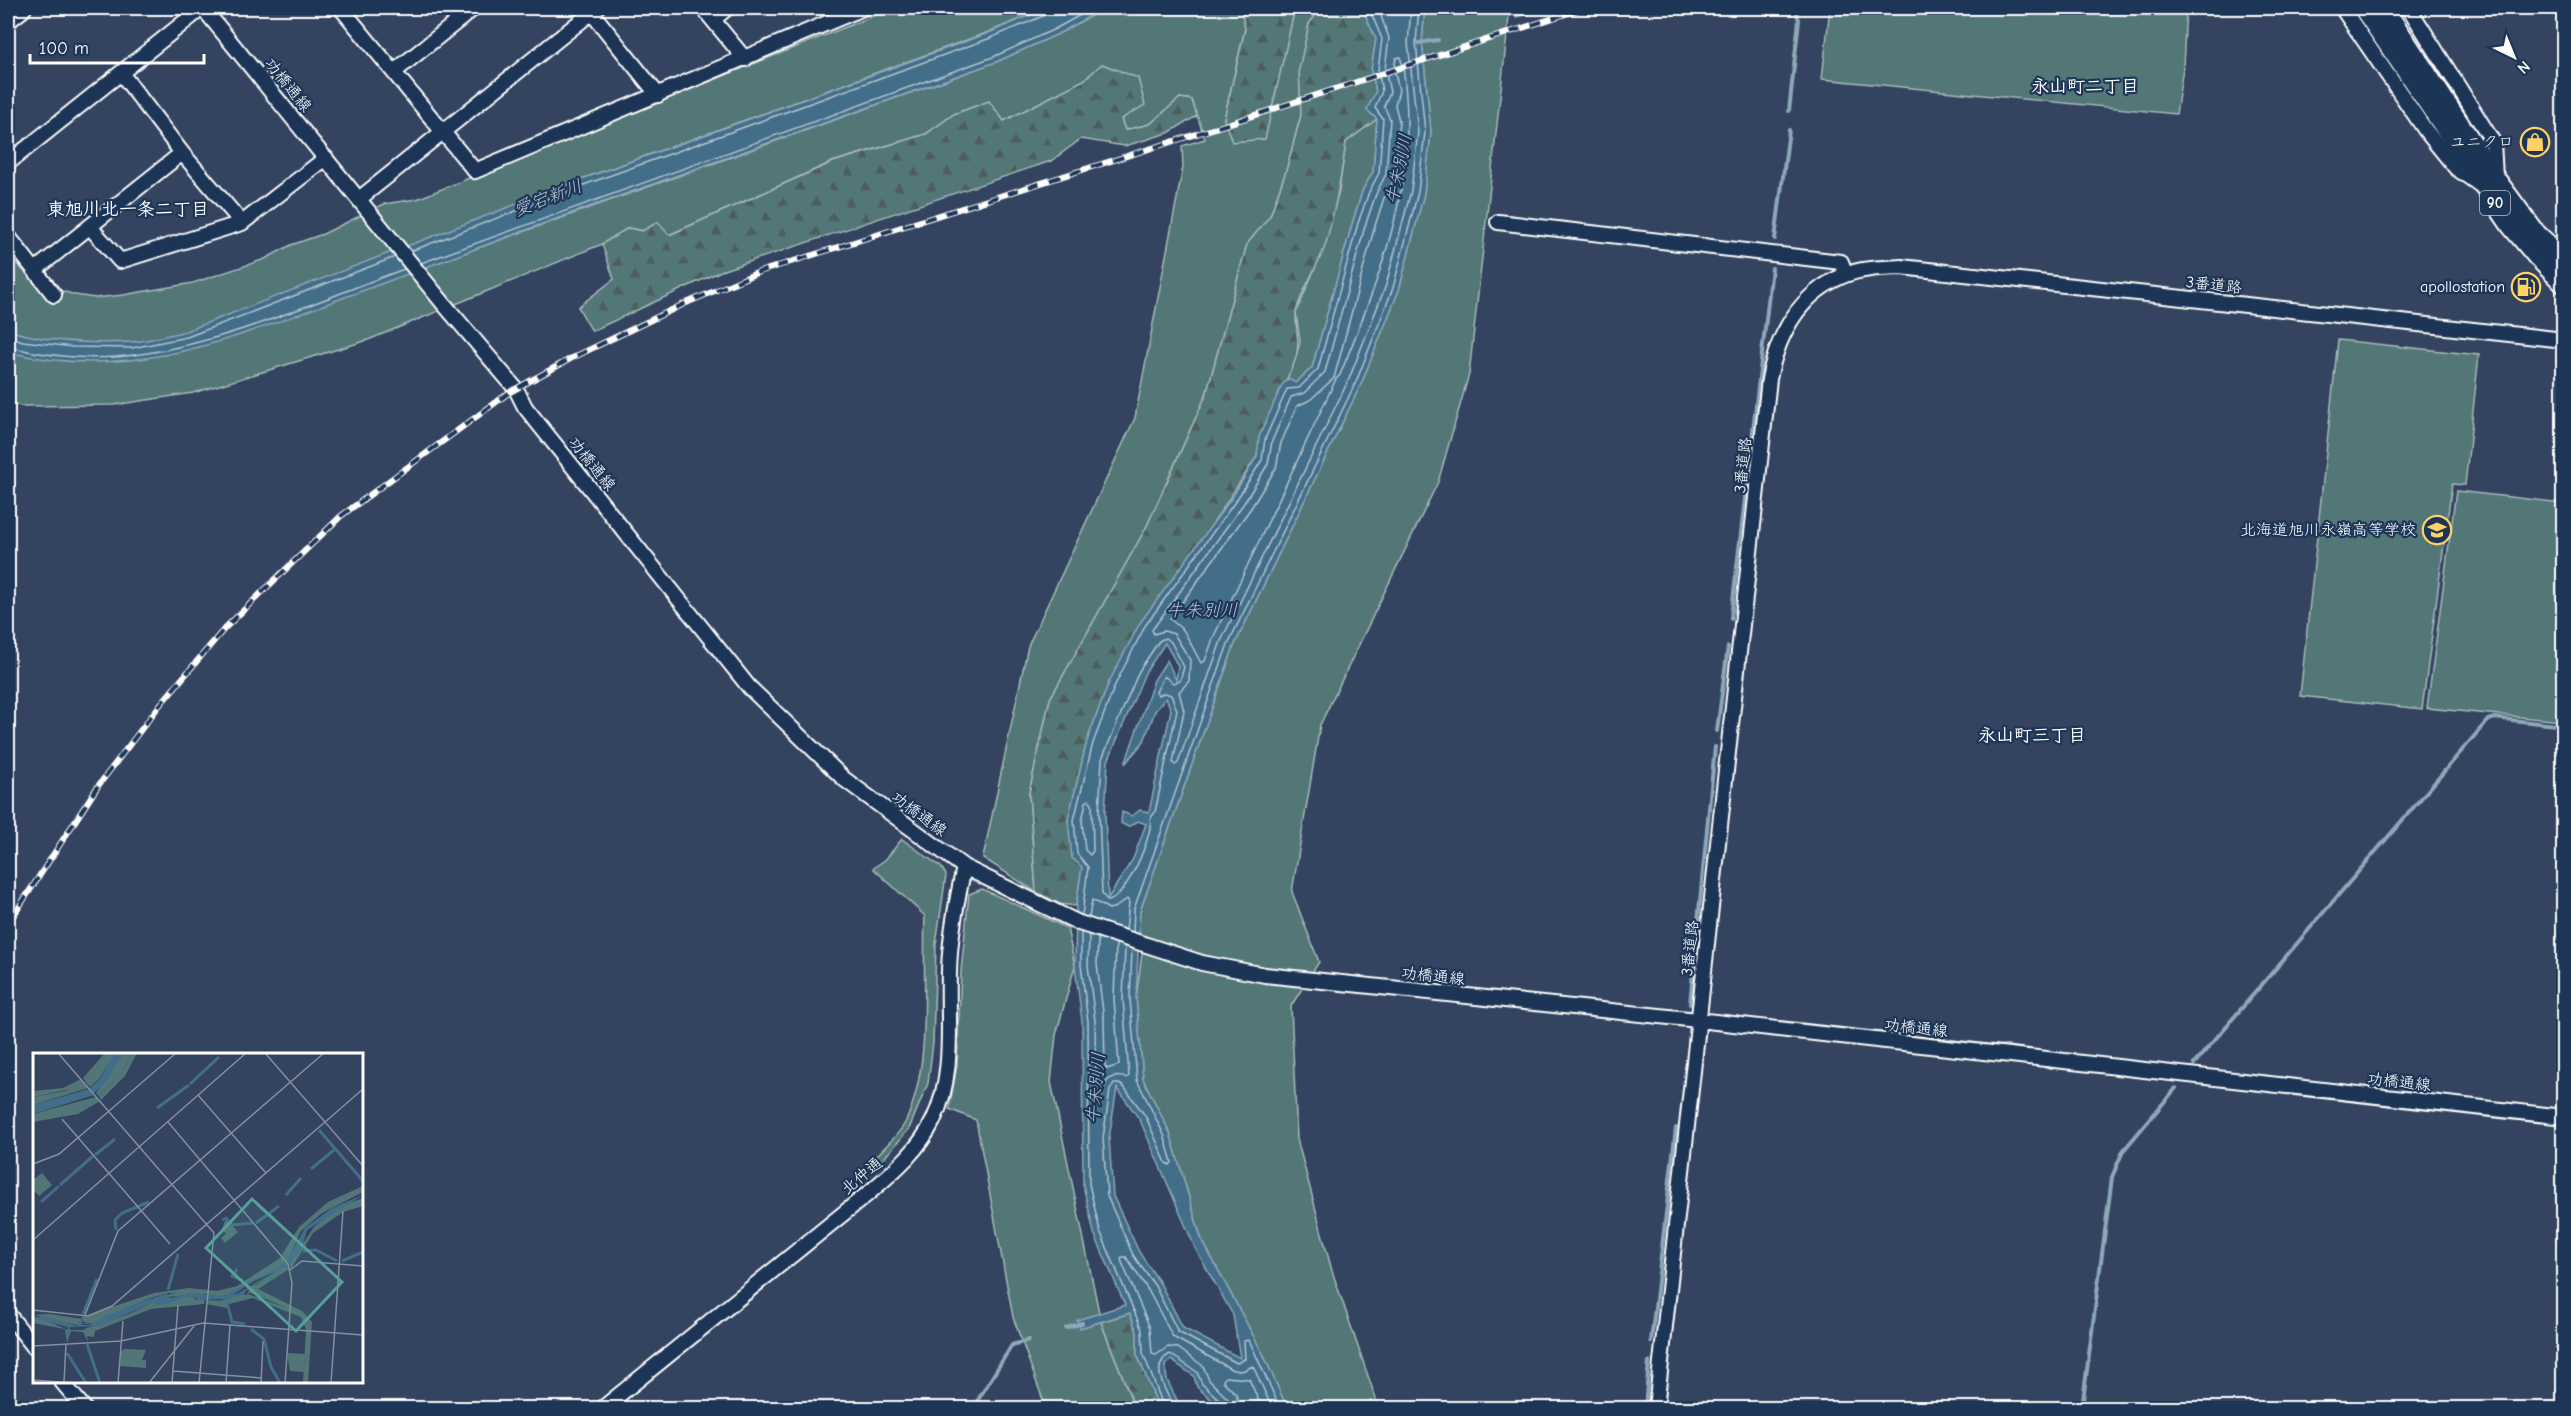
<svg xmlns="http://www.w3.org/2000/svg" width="2571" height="1416" font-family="'Comic Neue','Klee One',sans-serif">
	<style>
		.grass { fill: #527677; stroke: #a8babb; stroke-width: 1.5 }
		.forest { fill: url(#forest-firs); stroke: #a8babb; stroke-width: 1.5 }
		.water { fill: #436e8a; stroke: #8ea8b9; stroke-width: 1.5; fill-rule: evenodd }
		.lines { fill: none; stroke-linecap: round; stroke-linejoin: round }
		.shore { stroke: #b4c5d0; stroke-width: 1.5 }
		.stream { stroke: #8ea8b9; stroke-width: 4 }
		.minor-casing { stroke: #fff; stroke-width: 18 }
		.major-casing { stroke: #fff; stroke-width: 22 }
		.minor { stroke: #1d3557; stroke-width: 14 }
		.major { stroke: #1d3557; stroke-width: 18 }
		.rail-casing { stroke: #fff; stroke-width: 6 }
		.rail { stroke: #1d3557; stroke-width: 4; stroke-dasharray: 11; stroke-linecap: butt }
		.labels { text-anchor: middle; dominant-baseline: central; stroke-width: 4.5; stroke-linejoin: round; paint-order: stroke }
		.shield { fill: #1d3557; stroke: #bbc2cd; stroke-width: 1.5 }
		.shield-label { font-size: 15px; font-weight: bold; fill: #fff }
		.street-label { font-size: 16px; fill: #fff; stroke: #1d3557 }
		.poi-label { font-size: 16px; fill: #fff; stroke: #1d3557; text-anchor: end }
		.neighbourhood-label { font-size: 18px; font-weight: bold; fill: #fff; stroke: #1d3557 }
		.water-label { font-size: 18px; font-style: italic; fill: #b4c5d0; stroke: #1d3557 }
		.inset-river { fill: none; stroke: #436e8a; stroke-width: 3 }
		.inset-road { fill: none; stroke: #858fa0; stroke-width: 1.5 }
		.view { fill: #579f9a; fill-opacity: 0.15; stroke: #579f9a; stroke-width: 3 }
		.inset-edge { fill: none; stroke: #fff; stroke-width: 3 }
	</style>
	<defs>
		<pattern id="forest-firs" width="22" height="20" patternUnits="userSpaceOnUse" patternTransform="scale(1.5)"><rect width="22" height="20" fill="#527677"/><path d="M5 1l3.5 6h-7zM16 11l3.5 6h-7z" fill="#4e5d5d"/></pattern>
	</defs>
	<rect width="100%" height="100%" fill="#344460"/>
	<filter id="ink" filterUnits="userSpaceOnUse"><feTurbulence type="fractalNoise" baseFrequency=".0167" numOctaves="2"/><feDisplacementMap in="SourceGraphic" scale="12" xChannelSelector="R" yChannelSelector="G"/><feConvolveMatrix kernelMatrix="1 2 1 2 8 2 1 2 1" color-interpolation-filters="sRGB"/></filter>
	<g filter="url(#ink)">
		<path class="grass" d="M 893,8 L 1047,8 L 986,33 L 579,180 L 425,267 L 996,62 L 1058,34 L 1105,8 L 1241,8 L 1245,28 L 1224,119 L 1264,139 L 1295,8 L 1321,8 L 1309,24 L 1300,69 L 1301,115 L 1286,171 L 1270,216 L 1247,244 L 1206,395 L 1146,528 L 1050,699 L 1029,793 L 1036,892 L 983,858 L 1028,646 L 1135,418 L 1183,167 L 1182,146 L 1205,139 L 1192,100 L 1180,98 L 1150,124 L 1125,130 L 1102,64 L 1084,80 L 1004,121 L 988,102 L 954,114 L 926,134 L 832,162 L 669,235 L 628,228 L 602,244 L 368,340 L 193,393 L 114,405 L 21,406 L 8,403 L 8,258 L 10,256 L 34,282 L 75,295 L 95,298 L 123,295 L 193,283 L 265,259 L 291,245 L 323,234 L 384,204 L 417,199 Z
			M 1425,8 L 1510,8 L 1469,374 L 1438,482 L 1320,725 L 1292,892 L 1319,962 L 1291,1006 L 1297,1139 L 1332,1271 L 1379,1408 L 1287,1408 L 1263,1354 L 1201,1238 L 1170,1133 L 1143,1079 L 1136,998 L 1143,946 L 1126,940 L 1140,911 L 1234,646 L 1361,384 L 1399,290 L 1424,193 L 1431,132 L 1422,42 Z
			M 1830,8 L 2186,8 L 2183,68 L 2176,114 L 1822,79 Z
			M 1377,119 L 1373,172 L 1363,189 L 1353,221 L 1312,368 L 1295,383 L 1282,385 L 1294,363 L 1300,342 L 1296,313 L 1324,247 L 1339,190 L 1346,142 Z
			M 2338,340 L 2479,355 L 2465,485 L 2452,484 L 2422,709 L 2300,696 Z
			M 2456,491 L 2563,503 L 2563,721 L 2427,708 Z
			M 902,839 L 941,867 L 946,875 L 936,944 L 933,1043 L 928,1083 L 909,1129 L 879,1164 L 875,1158 C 884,1147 898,1136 905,1123 C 933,1065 922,981 925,916 L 873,868 L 885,860 Z
			M 982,889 L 1067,928 L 1075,966 L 1056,1035 L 1051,1082 L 1101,1322 L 1135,1408 L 1046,1408 L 1013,1317 L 976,1120 L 949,1109 L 957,1066 L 961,971 L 969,894 Z"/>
		<path class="forest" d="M 1241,8 L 1295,8 L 1265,139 L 1232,142 L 1224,119 L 1245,29 Z
			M 1321,8 L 1362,8 L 1376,39 L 1371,70 L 1376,91 L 1367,110 L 1377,119 L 1346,142 C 1341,177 1335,212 1325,246 C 1319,264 1298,297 1296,313 C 1295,332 1302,344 1294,363 C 1280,396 1262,420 1257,456 L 1109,682 L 1087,741 L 1068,820 L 1082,867 L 1076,906 L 1060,904 L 1036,892 L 1029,793 L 1050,699 L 1146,528 L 1206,395 L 1247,244 L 1270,216 L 1286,171 L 1301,115 L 1299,69 L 1309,24 Z
			M 1102,64 L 1138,78 L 1145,105 L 1121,119 L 1125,130 L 1150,124 L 1180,98 L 1192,100 L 1197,116 L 1168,133 L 1125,146 L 1081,139 L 1051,161 L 721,271 L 592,331 L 578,307 L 614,279 L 602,244 L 628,228 L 642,231 L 658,222 L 669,235 L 833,162 L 926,134 L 954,114 L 989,101 L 1004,121 L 1084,80 Z
			M 1130,1313 L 1137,1332 L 1137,1354 L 1159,1408 L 1135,1408 L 1101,1322 Z"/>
		<path class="water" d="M 1047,8 L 1105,8 L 1058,34 L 996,62 C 854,112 713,162 572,213 C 499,240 425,267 351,295 C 235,337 134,383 8,352 L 8,330 C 46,342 91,344 131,342 C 149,341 168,335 186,331 L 579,180 L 986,34 Z
			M 1362,8 L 1425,8 L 1422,42 L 1431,132 L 1424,193 L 1399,290 L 1361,384 L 1234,646 L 1140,911 L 1136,998 L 1143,1079 L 1170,1133 L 1201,1238 L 1263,1354 L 1287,1408 L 1221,1408 L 1197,1387 L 1194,1376 L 1171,1360 L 1165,1365 L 1167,1380 L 1181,1408 L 1159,1408 L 1137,1354 L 1137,1332 L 1130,1313 L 1080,1328 L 1077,1320 L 1125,1305 L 1094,1233 L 1083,1185 L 1082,1021 L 1075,966 L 1076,906 L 1082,867 L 1072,858 L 1068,820 L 1087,741 L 1109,682 L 1140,623 L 1233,496 L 1257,456 L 1259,437 L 1282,385 L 1289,378 L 1295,383 L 1312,368 L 1353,221 L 1363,189 L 1373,172 L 1377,119 L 1367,110 L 1376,91 L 1371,70 L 1376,39 ZM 1165,643 L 1178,666 L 1176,680 L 1167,660 L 1154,680 L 1125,764 L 1144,741 L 1155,711 L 1166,698 L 1171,710 L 1149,812 L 1140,810 L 1132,816 L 1122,812 L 1121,823 L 1128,827 L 1138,821 L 1146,824 L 1133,859 L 1108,898 L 1105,812 L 1108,761 L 1145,673 ZM 1117,1088 L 1140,1120 L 1196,1250 L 1233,1315 L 1240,1358 L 1183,1328 L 1160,1283 L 1139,1252 L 1113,1196 L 1109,1138 Z"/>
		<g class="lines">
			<path class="shore" d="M 1378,8 L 1389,38 L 1385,69 L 1390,92 L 1384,106 L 1390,119 L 1386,174 L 1376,194 L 1365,226 L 1325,372 L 1304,393 L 1291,397 L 1272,441 L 1268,464 L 1244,503 L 1152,630 L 1154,634 L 1164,631 L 1174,634 L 1190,660 L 1189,681 L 1179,692 L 1184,711 L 1173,762 L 1175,765 L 1178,763 L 1221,641 L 1349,379 L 1386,285 L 1411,191 L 1418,132 L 1408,43 L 1411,8
				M 1400,57 C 1405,69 1405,84 1406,97 C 1414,194 1376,286 1340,375 L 1336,379 L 1214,636 L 1205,661 L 1201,663 L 1184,631 L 1170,619 L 1251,508 L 1276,468 L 1281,443 L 1297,406 L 1310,400 L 1334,378 L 1374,229 L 1384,198 L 1395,178 L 1399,121 L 1395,105 L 1399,90 L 1394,69 L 1396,58 Z
				M 411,251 L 581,186 L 988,39 L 1043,16 L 1047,8
				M 421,263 L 993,57 L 1055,29 L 1093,8
				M 8,336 L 23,341 L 73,347 L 132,348 L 187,337 L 395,257
				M 8,347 C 18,348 28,352 39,353 C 64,357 91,359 116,357 C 216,348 311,303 404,269
				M 1165,638 L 1171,642 L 1184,667 L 1180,681 L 1173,683 L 1164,676 L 1156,692 L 1158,695 L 1165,693 L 1171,695 L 1177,710 L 1155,812 L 1150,819 C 1154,835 1125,899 1108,901 L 1102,894 L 1099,812 L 1102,759 L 1139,671 L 1159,641 Z
				M 1089,800 L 1092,803 L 1093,851 L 1090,855 L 1085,850 L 1082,821 L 1086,802 Z
				M 1082,915 L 1088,867 L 1077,854 L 1074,820 L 1093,743 L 1115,685 L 1145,626 L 1237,499 L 1262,460 L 1265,439 L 1287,389 L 1299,388 L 1318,369 L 1358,223 L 1369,192 L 1379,173 L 1383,119 L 1375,108 L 1382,91 L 1378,70 L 1382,39 L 1369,8
				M 1089,918 L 1092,900 L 1109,909 L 1116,907 L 1127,899 L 1129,902 L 1126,930
				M 1081,932 L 1081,965 L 1088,1022 L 1089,1184 L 1100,1231 L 1142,1330 L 1143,1353 L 1164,1408
				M 1133,932 L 1134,909 L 1228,644 L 1356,382 L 1393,288 L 1418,192 L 1425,132 L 1416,42 L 1419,8
				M 1089,935 L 1088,965 L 1095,1021 L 1096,1095 L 1098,1098 L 1102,1096 C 1104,1081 1110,1073 1126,1078 L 1129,1076 L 1123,999 L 1125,947
				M 1098,938 L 1097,964 L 1104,1020 L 1105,1066 L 1107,1069 L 1119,1065 L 1114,999 L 1116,944
				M 1132,949 L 1130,999 L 1137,1080 L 1164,1135 L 1172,1162 L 1170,1165 L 1166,1163 L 1146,1117 L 1124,1087 L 1119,1084 L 1114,1084 L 1110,1090 L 1103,1138 L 1107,1196 L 1133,1255 L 1155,1286 L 1178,1332 L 1237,1363 L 1245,1359 L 1244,1341 L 1249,1340 L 1280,1408
				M 1174,1408 C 1167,1393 1148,1365 1170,1354 L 1197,1372 L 1202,1384 L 1222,1402 L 1223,1408
				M 1231,1408 L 1228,1399 L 1209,1380 L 1203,1366 L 1178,1348 L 1168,1347 L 1156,1355 L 1152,1354 L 1150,1328 L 1121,1260 L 1122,1257 L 1126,1257 L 1148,1290 L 1173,1337 L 1233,1370 L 1242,1371 L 1253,1366 L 1272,1408
				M 1240,1408 L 1236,1394 L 1223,1381 L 1225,1377 L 1249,1379 L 1262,1408"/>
			<path class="stream" d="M 1516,16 L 1544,8
				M 1418,43 L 1438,40
				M 1789,111 L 1799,20 L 1795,8
				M 1775,239 L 1789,130
				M 1731,618 L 1772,268
				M 1717,731 L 1728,647
				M 1690,1004 L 1715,747
				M 2194,1064 L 2488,720 L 2494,718 L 2564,726
				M 1066,1328 L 1082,1323
				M 1651,1342 L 1676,1128
				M 973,1408 L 1012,1345 L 1029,1340
				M 1645,1408 L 1649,1362
				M 2082,1408 L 2112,1177 L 2123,1151 L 2176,1088"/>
			<g class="minor-casing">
				<path id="minor" d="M 203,8 L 443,303 L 516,389 L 525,407 L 749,687 L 844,779 L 964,867 L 1079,923 L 1202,963 L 1265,975 L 1698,1020 L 2564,1117
					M 341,8 L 475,171 L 863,8
					M 588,8 L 658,95
					M 703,8 L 745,59
					M 2342,8 L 2426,131 L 2456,168 L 2480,185
					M 2409,8 L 2493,142 L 2495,177
					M 713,20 L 727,8
					M 394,72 L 474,8
					M 121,73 L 182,153 L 242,223
					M 8,163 L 202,8
					M 359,199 L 597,8
					M 1498,222 L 1841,262 L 1846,274
					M 90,227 L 120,261 L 242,223 L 326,158
					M 8,236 L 54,295
					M 35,270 L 182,153
					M 8,1314 L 34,1347
					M 62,1382 L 84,1408
					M 603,1408 L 870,1192 C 894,1171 919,1150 933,1121 C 958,1070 945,1007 950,953 C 952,925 958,895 964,867
					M 1656,1408 L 1769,379 C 1778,334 1800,293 1845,275 C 1862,268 1883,268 1901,267 L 2564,340"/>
			</g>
			<g class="major-casing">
				<path id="major" d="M 2363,8 L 2511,226 L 2537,257 L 2564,284
					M 2384,8 L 2496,179 L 2535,232 L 2564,260
					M 8,19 L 22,8"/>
			</g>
			<use href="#minor" class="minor"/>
			<use href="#major" class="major"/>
			<g class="rail-casing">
				<path id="rail" d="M 8,924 L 98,786 L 159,706 L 225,628 L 341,516 L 510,392 L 572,358 L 684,304 L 759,272 L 1206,131 L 1584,8"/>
			</g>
			<use href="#rail" class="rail"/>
		</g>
	</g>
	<defs>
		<g id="shop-ring" transform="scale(1.5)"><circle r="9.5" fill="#1d3557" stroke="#ffd166" stroke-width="1.5"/><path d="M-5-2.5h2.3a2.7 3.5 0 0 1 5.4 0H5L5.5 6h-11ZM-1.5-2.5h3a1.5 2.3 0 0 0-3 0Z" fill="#ffd166"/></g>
		<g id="fuel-ring" transform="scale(1.5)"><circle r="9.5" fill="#1d3557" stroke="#ffd166" stroke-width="1.5"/><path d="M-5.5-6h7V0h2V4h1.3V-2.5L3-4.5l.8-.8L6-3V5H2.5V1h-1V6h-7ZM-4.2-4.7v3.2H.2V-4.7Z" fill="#ffd166"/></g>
		<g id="school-ring" transform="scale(1.5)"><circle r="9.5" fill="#1d3557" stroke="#ffd166" stroke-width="1.5"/><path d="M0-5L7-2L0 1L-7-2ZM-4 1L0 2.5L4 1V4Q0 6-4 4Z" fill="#ffd166"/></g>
	</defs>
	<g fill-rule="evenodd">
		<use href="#shop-ring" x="2535" y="142"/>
		<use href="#fuel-ring" x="2526" y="287"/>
		<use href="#school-ring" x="2437" y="530"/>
	</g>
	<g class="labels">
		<rect class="shield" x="2480" y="191" width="30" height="24" rx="4.5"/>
		<g class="shield-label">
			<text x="2495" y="203">90</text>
		</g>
		<g class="street-label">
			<text transform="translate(288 85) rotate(51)">功橋通線</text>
			<text transform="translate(2214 285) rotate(6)">3番道路</text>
			<text transform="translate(592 464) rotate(51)">功橋通線</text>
			<text transform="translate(1743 465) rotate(-84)">3番道路</text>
			<text transform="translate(919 814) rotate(36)">功橋通線</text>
			<text transform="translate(1690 948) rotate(-84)">3番道路</text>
			<text transform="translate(1433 976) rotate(6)">功橋通線</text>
			<text transform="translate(1916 1028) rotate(6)">功橋通線</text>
			<text transform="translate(2399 1082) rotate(6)">功橋通線</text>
			<text transform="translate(862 1176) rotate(-40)">北仲通</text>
		</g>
		<g class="poi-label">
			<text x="2514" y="142">ユニクロ</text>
			<text x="2505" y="287">apollostation</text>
			<text x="2416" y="530">北海道旭川永嶺高等学校</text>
		</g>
		<g class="neighbourhood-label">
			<text x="2085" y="86">永山町二丁目</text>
			<text x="128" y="209">東旭川北一条二丁目</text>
			<text x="2032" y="735">永山町三丁目</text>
		</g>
		<g class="water-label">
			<text transform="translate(1399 169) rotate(-78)">牛朱別川</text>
			<text transform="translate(548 198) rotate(-21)">愛宕新川</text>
			<text x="1202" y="610">牛朱別川</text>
			<text transform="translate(1096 1088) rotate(-85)">牛朱別川</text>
		</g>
	</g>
	<g transform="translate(33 1053)">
		<rect width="330" height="330" fill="#344460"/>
		<path d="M 72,0 L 80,0 L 67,25 L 57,34 L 50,25 ZM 99,0 L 104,0 L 92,23 L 68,47 L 66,43 L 89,20 ZM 48,26 L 51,29 L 38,36 L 0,44 L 0,38 L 30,35 ZM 63,44 L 67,48 L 45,61 L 0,69 L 0,62 L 7,59 ZM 330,133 L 330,139 L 289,160 L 268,178 L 254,209 L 197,241 L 182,245 L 174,241 L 135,240 L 110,247 L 62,269 L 50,269 L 49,264 L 121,240 L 156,235 L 184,238 L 204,233 L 247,205 L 266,174 L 295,149 ZM 330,145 L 330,153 L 310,159 L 280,180 L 258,216 L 256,211 L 281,174 L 306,154 ZM 193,165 L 205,179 L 192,190 L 188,185 L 193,181 L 189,176 ZM 256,213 L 256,216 L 225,236 L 269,258 L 279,269 L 275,330 L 270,330 L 273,277 L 268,264 L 220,245 L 196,251 L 194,255 L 173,251 L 174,247 L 187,248 L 215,241 L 256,256 L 219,240 L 223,232 L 210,240 ZM 153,247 L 172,247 L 171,251 L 118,256 L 62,278 L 61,284 L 54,283 L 55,289 L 50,279 L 38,278 L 34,290 L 32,276 L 0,270 L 0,265 L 5,264 L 35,277 L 52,277 L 118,253 ZM 0,258 L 48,266 L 48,273 L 0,262 L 16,261 Z" fill="#527677"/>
		<path d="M 90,0 L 99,0 L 89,20 L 66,43 L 63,40 ZM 255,212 L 249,220 L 221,232 L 224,233 L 219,238 L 222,241 L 214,240 L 218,235 L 208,240 L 211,243 L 196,247 L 180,248 L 195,246 ZM 148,239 L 173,241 L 120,245 L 76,261 L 63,270 L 49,271 L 110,247 ZM 160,243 L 163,247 L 118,253 L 71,272 L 56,277 L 50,276 L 86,266 L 118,250 Z" fill="#527677"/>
		<path d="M 92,296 L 113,297 L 109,307 L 113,307 L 113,315 L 87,313 L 88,298 Z" fill="#527677"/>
		<path d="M 76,0 L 81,0 L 77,11 L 55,32 L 52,28 ZM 51,29 L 55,35 L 0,52 L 0,44 L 32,38 ZM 9,120 L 19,132 L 6,143 L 0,136 L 0,127 ZM 254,300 L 272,301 L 271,319 L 257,318 Z" fill="#527677"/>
		<path d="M 81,0 L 90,0 L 73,29 L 60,41 L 64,41 L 0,61 L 0,52 L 56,36 L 67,26 ZM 330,142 L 274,177 L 268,197 L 252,215 L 220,228 L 200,242 L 212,238 L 212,241 L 194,246 L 194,250 L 193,246 L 165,247 L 160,243 L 129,252 L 118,250 L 67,273 L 37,274 L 34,292 L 35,274 L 0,265 L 13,263 L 44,273 L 50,262 L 49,272 L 56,272 L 76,261 L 135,240 L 133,244 L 139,245 L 156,240 L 191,243 L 253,209 L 272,175 L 299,155 Z" fill="#436e8a"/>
		<path class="inset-river" d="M 157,31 L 186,4M 124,55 L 156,32M 286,77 L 330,128M 62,102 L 82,86M 278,116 L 301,97M 27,132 L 60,103M 253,142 L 268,125M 8,149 L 26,133M 189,167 L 193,165 L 199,172 L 220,170M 223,170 L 246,153M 83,177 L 82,167 L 89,160 L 116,149M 270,198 L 283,197 L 304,208M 309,208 L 330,199M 204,216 L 199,223 L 210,228M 135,237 L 145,201M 194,249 L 199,269 L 212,271M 50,261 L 64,226M 218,276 L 231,286 L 238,314 L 247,330M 54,291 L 67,330M 34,300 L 53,330"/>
		<path class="inset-road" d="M 25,0 L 181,180 L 166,330M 232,0 L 292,69 L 330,36M 165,42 L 233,120M 76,58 L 143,0M 29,66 L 137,191M 135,69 L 255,211 L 259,230 L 252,330M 0,111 L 26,101 L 76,58M 0,187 L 213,0M 257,217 L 269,208 L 330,213M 0,257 L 55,263 L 79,253 L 292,69 L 330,113M 52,262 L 85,178 L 291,0M 0,293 L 88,288 L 170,270 L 330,282M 140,318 L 228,325M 0,327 L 40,330M 31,329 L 33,291M 85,330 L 90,268M 116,330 L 161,273M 139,330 L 145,252M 193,330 L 197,272M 228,330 L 230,288M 298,330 L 310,158"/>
		<path class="view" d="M 219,146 L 309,229 L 263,278 L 173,195 Z"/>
		<rect width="330" height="330" class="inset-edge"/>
	</g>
	<rect width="2571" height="1416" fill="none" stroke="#1d3557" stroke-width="30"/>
	<rect x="15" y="15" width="2541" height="1386" fill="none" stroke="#fff" stroke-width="2" filter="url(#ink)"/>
	<g transform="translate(2514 57) rotate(137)" stroke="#1d3557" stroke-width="4.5" paint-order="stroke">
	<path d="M0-4.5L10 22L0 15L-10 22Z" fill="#ffffff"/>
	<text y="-9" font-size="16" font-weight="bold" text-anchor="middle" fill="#ffffff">N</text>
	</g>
	<path d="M30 54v9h174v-9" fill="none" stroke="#ffffff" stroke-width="3"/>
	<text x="39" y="54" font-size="18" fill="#ffffff" stroke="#1d3557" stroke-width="4.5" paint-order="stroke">100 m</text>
</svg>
